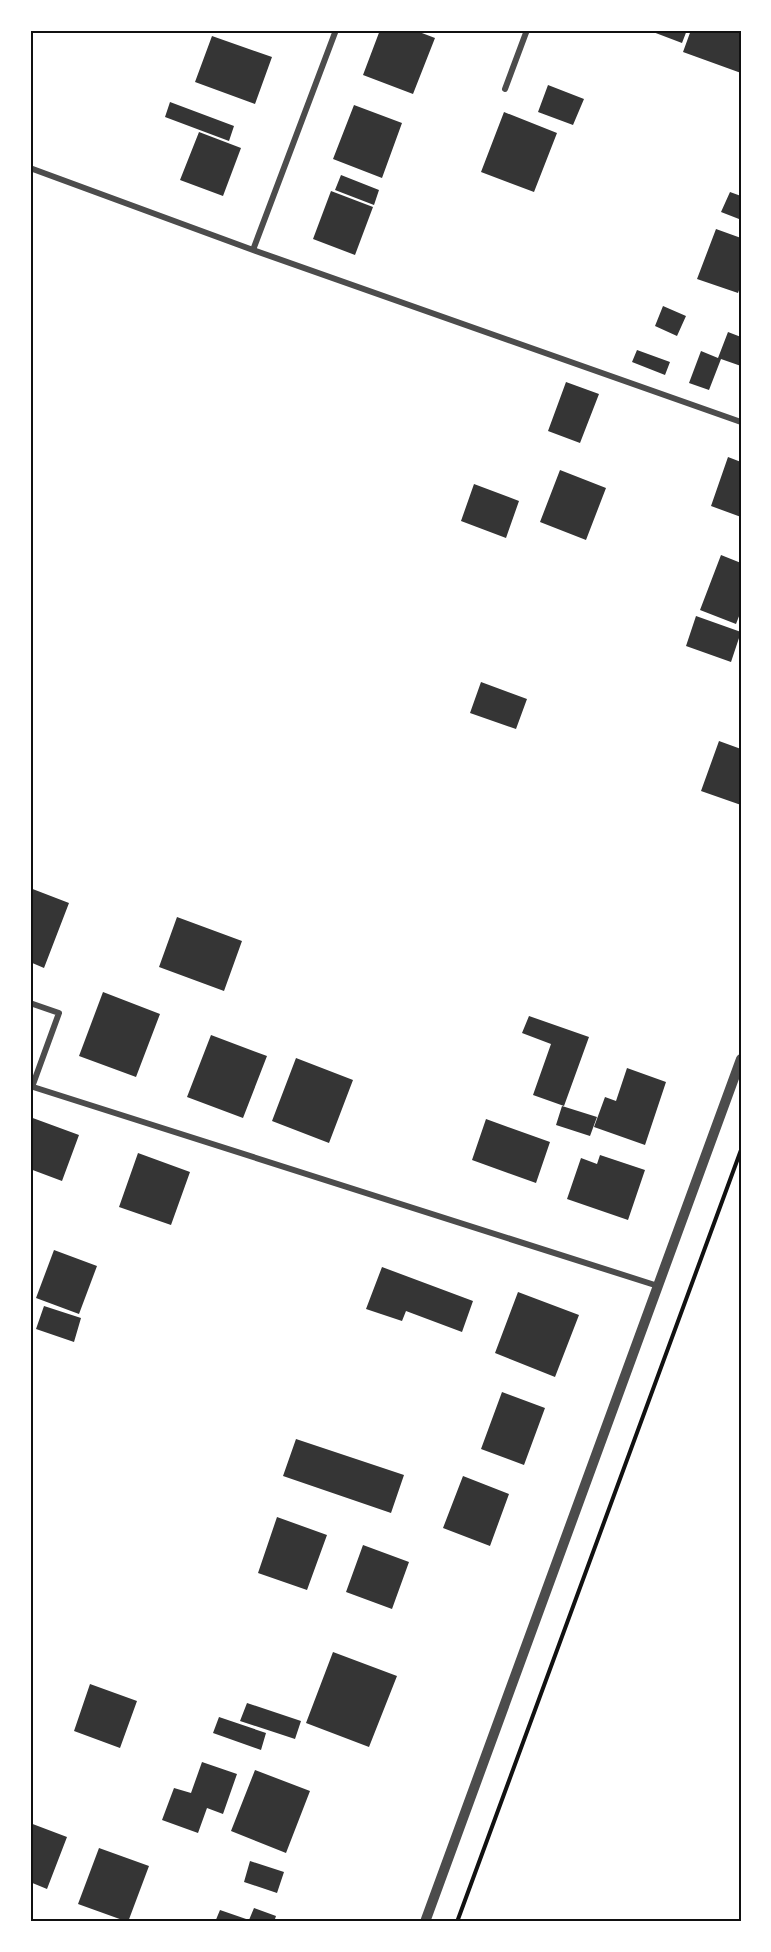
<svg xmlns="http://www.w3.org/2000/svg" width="771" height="1952" font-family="'Roboto Condensed',sans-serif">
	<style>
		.building { fill: #353535 }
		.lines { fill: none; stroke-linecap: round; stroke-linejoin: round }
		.path { stroke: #111; stroke-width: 4 }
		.minor { stroke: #4c4c4c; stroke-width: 6 }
		.tertiary { stroke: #4c4c4c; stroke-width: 10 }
		.neatline { fill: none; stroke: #111; stroke-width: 2 }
	</style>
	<rect width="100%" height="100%" fill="#fff"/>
	<path class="building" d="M 380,30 L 414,30 L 435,38 L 413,94 L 363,75 Z
		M 654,30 L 687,30 L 682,43 L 653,32 Z
		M 691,30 L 741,30 L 741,73 L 683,52 Z
		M 212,36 L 272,57 L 255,104 L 195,82 Z
		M 548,85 L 584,99 L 573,125 L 538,112 Z
		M 170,102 L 234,126 L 229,141 L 165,117 Z
		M 354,105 L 402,123 L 382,178 L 333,159 Z
		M 504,112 L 557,133 L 534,192 L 481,172 Z
		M 199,132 L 241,148 L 223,196 L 180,180 Z
		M 341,175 L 379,190 L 374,205 L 335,190 Z
		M 331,191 L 373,207 L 355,255 L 313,239 Z
		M 730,192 L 741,196 L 741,214 L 739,219 L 721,212 Z
		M 716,229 L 741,238 L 741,285 L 738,293 L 697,279 Z
		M 663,306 L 686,316 L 677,336 L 655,326 Z
		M 728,332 L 741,337 L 741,366 L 721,359 L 709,390 L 689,383 L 701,351 L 718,358 Z
		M 637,350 L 670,362 L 665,375 L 632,362 Z
		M 566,382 L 599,394 L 580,443 L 548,431 Z
		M 728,457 L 741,462 L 741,517 L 711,506 Z
		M 560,470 L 606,488 L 586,540 L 540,522 Z
		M 474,484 L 519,501 L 506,538 L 461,521 Z
		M 721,555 L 741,563 L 741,611 L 736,624 L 700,610 Z
		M 696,616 L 741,632 L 731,662 L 686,646 Z
		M 481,682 L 527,699 L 516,729 L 470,713 Z
		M 719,741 L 741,749 L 741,805 L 701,791 Z
		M 30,888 L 69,903 L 44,968 L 30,962 Z
		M 177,917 L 242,941 L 224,991 L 159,967 Z
		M 103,992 L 160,1014 L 136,1077 L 79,1056 Z
		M 529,1016 L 589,1037 L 564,1106 L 533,1095 L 551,1044 L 522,1033 Z
		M 211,1035 L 267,1056 L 243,1118 L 187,1097 Z
		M 296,1058 L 353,1080 L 329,1143 L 272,1121 Z
		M 627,1068 L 666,1082 L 645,1145 L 594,1127 L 605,1097 L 616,1101 Z
		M 562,1106 L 597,1117 L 590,1136 L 556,1125 Z
		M 30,1117 L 79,1135 L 62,1181 L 30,1169 Z
		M 486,1119 L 550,1142 L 536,1183 L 472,1160 Z
		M 138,1153 L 190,1172 L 171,1225 L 119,1207 Z
		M 600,1155 L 645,1170 L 628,1220 L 567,1199 L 581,1158 L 597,1164 Z
		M 54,1250 L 97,1266 L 79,1314 L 36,1298 Z
		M 382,1267 L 473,1301 L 462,1332 L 406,1311 L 402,1321 L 366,1309 Z
		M 518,1292 L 579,1315 L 555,1377 L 495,1353 Z
		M 44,1306 L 81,1318 L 74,1342 L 36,1329 Z
		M 502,1392 L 545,1408 L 524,1465 L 481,1449 Z
		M 296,1439 L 404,1475 L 391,1513 L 283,1476 Z
		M 463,1476 L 509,1494 L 490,1546 L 443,1528 Z
		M 277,1517 L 327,1535 L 307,1590 L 258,1573 Z
		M 363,1545 L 409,1562 L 392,1609 L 346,1592 Z
		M 333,1652 L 397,1676 L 369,1747 L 306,1723 Z
		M 90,1684 L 137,1701 L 120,1748 L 74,1731 Z
		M 247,1703 L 301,1721 L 295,1739 L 240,1721 Z
		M 219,1717 L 266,1733 L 261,1750 L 213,1733 Z
		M 202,1762 L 237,1774 L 223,1814 L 207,1808 L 198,1833 L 162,1820 L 174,1788 L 191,1793 Z
		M 255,1770 L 310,1791 L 286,1853 L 231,1831 Z
		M 30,1823 L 67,1837 L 47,1889 L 30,1882 Z
		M 99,1848 L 149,1866 L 128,1922 L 78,1904 Z
		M 250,1861 L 284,1872 L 277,1893 L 244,1882 Z
		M 254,1908 L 276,1916 L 274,1922 L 215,1922 L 220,1910 L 249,1920 Z"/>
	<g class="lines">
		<path class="path" d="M 457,1922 L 741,1150"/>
		<path class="minor" d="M 505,89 L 527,30
			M 30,168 L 253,250 L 741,422
			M 253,250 L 336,30
			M 30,1003 L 59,1013 L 32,1087
			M 30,1086 L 658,1286"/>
		<path class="tertiary" d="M 425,1922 L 741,1059"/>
	</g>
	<rect width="771" height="1952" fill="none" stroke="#ffffff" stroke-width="63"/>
	<rect x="32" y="32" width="708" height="1888" class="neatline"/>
</svg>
